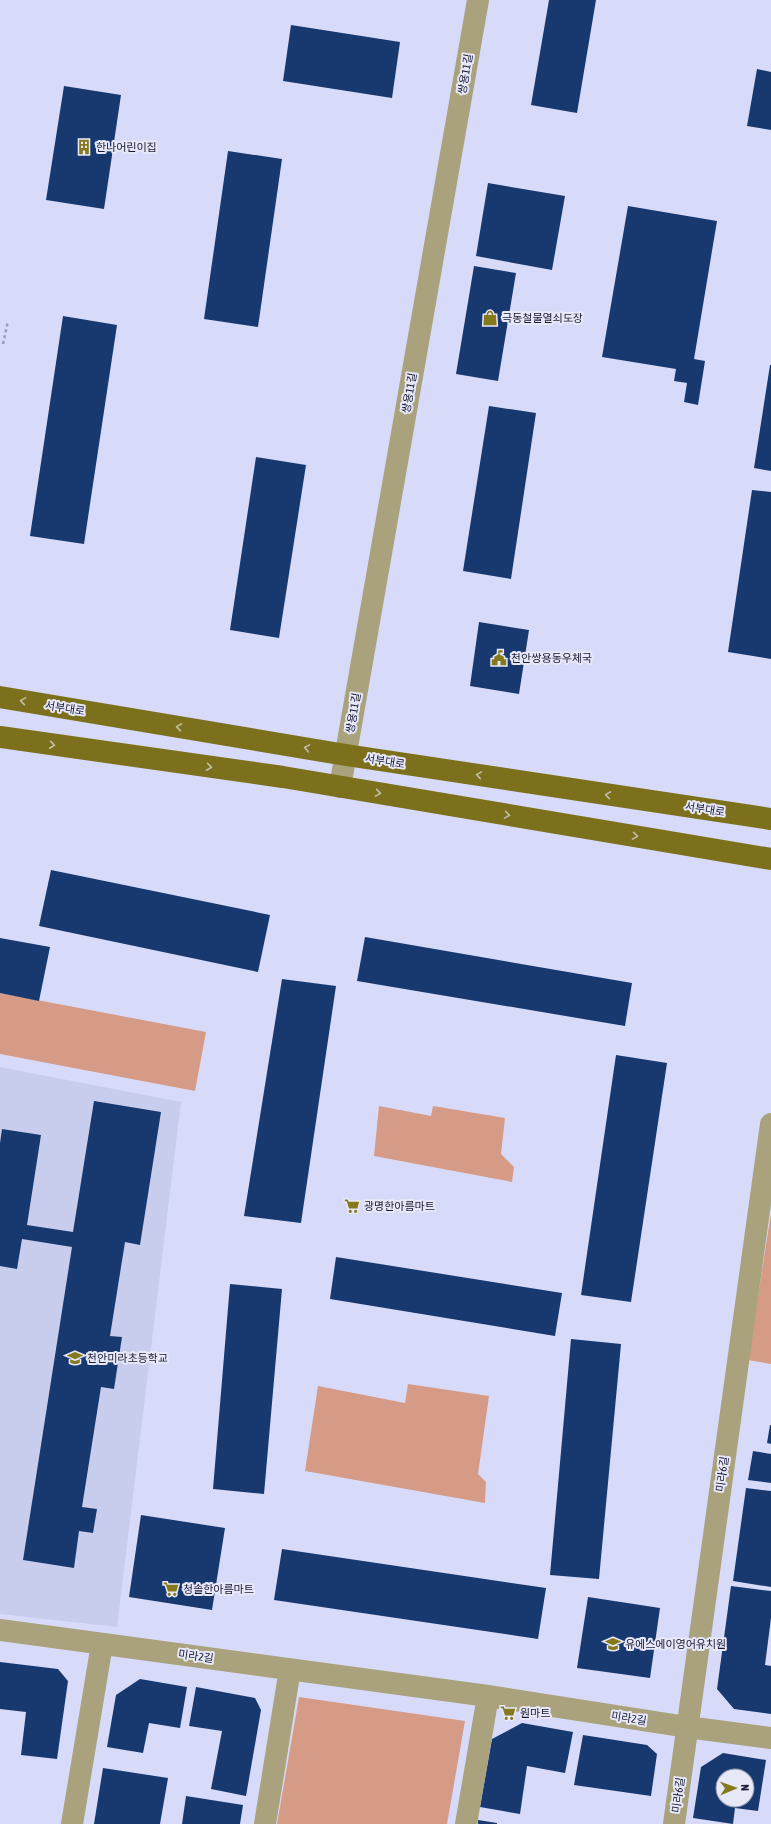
<svg xmlns="http://www.w3.org/2000/svg" width="771" height="1824" font-family="'Asap Condensed','Noto Sans KR',sans-serif">
	<style>
		.built { fill: #c9cded }
		.green { fill: #d69b86 }
		.building { fill: #18396f; fill-rule: evenodd }
		.lines { fill: none; stroke-linecap: round; stroke-linejoin: round }
		.path { stroke: #9a9dba; stroke-width: 2.5; stroke-dasharray: 3 3; stroke-linecap: butt }
		.minor { stroke: #a9a27c; stroke-width: 22 }
		.major { stroke: #7d701c; stroke-width: 22 }
		.oneway { stroke: #c2bfab }
		.labels { text-anchor: middle; dominant-baseline: central; stroke-width: 4; stroke-linejoin: round; paint-order: stroke }
		.street-label { font-size: 11px; fill: #181933; stroke: #e7e9f8 }
		.poi-label { font-size: 11px; fill: #181933; stroke: #e7e9f8; text-anchor: start }
	</style>
	<rect width="100%" height="100%" fill="#d7dbf9"/>
	<path class="built" d="M 0,1067 L 181,1102 L 117,1627 L 0,1614 Z"/>
	<path class="green" d="M 0,993 L 206,1032 L 195,1091 L 0,1054 Z
		M 379,1106 L 431,1116 L 433,1106 L 505,1118 L 501,1154 L 514,1167 L 512,1182 L 374,1156 Z
		M 771,1213 L 771,1364 L 748,1360 Z
		M 408,1384 L 489,1396 L 478,1474 L 486,1482 L 485,1503 L 305,1471 L 318,1386 L 405,1403 Z
		M 299,1697 L 465,1721 L 447,1824 L 277,1824 Z"/>
	<path class="building" d="M 549,0 L 596,0 L 577,113 L 531,105 Z
		M 291,25 L 400,42 L 392,98 L 283,81 Z
		M 757,69 L 771,72 L 771,130 L 747,126 Z
		M 64,86 L 121,95 L 104,209 L 46,200 Z
		M 228,151 L 282,159 L 258,327 L 204,319 Z
		M 488,183 L 565,196 L 552,270 L 476,256 Z
		M 628,206 L 717,221 L 694,359 L 705,361 L 698,405 L 684,402 L 687,383 L 674,381 L 676,369 L 602,357 Z
		M 474,266 L 516,273 L 498,381 L 456,374 Z
		M 63,316 L 117,325 L 84,544 L 30,536 Z
		M 770,365 L 771,365 L 771,471 L 754,468 Z
		M 489,406 L 536,413 L 511,579 L 463,571 Z
		M 256,457 L 306,465 L 279,638 L 230,630 Z
		M 752,490 L 771,492 L 771,659 L 728,652 Z
		M 479,622 L 529,630 L 519,694 L 470,686 Z
		M 51,870 L 270,915 L 258,972 L 39,926 Z
		M 365,937 L 632,983 L 625,1026 L 357,981 Z
		M 0,938 L 50,947 L 39,1001 L 0,993 Z
		M 282,979 L 336,986 L 301,1223 L 244,1216 Z
		M 616,1055 L 667,1063 L 631,1302 L 581,1295 Z
		M 94,1101 L 161,1112 L 140,1245 L 125,1242 L 110,1336 L 122,1337 L 114,1389 L 101,1387 L 82,1507 L 97,1509 L 93,1533 L 79,1531 L 74,1568 L 23,1560 L 72,1247 L 22,1239 L 17,1269 L 0,1266 L 0,1143 L 2,1129 L 41,1135 L 27,1225 L 73,1232 Z
		M 336,1257 L 562,1293 L 555,1336 L 330,1299 Z
		M 230,1284 L 282,1289 L 264,1494 L 213,1489 Z
		M 571,1339 L 621,1344 L 599,1579 L 550,1575 Z
		M 770,1425 L 771,1425 L 771,1444 L 767,1443 Z
		M 753,1451 L 771,1454 L 771,1483 L 748,1480 Z
		M 746,1488 L 771,1491 L 771,1587 L 733,1581 Z
		M 141,1515 L 225,1528 L 212,1610 L 129,1597 Z
		M 282,1549 L 546,1588 L 538,1639 L 274,1600 Z
		M 731,1586 L 771,1591 L 771,1618 L 765,1665 L 771,1666 L 771,1714 L 734,1709 L 717,1689 Z
		M 588,1597 L 660,1608 L 650,1678 L 577,1668 Z
		M 0,1662 L 58,1669 L 68,1681 L 57,1759 L 21,1755 L 26,1712 L 0,1709 Z
		M 140,1679 L 187,1687 L 180,1728 L 149,1723 L 143,1753 L 107,1747 L 116,1695 Z
		M 196,1687 L 255,1698 L 261,1710 L 246,1796 L 211,1789 L 222,1731 L 189,1726 Z
		M 522,1723 L 573,1732 L 565,1773 L 527,1766 L 520,1814 L 480,1807 L 492,1739 Z
		M 583,1735 L 647,1745 L 657,1754 L 651,1796 L 574,1785 Z
		M 723,1753 L 766,1760 L 758,1811 L 735,1808 L 733,1824 L 693,1818 L 701,1767 ZM 723,1776 L 747,1776 L 747,1800 L 723,1800 Z
		M 103,1768 L 168,1778 L 160,1824 L 94,1824 Z
		M 186,1796 L 243,1805 L 240,1824 L 182,1824 Z
		M 478,1820 L 497,1823 L 497,1824 L 478,1824 Z"/>
	<g class="lines">
		<path class="path" d="M 3,344 L 8,321"/>
		<path class="minor" d="M 340,787 L 478,0
			M 0,1630 L 488,1696 L 687,1727 L 771,1738
			M 72,1824 L 102,1644
			M 265,1824 L 290,1669
			M 466,1824 L 488,1696
			M 674,1824 L 771,1124"/>
		<path class="major" d="M 0,697 L 346,755 L 771,819
			M 0,737 L 283,777 L 771,859"/>
	</g>
	<defs><path id="oneway-chevron" d="M-2-3.5L2.5 0L-2 3.5" fill="none" stroke-width="1.6" stroke-linecap="round" stroke-linejoin="round"/></defs>
	<g class="oneway">
		<use href="#oneway-chevron" transform="translate(23 701) rotate(-171)"/>
		<use href="#oneway-chevron" transform="translate(179 727) rotate(-171)"/>
		<use href="#oneway-chevron" transform="translate(52 745) rotate(8)"/>
		<use href="#oneway-chevron" transform="translate(307 748) rotate(-170)"/>
		<use href="#oneway-chevron" transform="translate(209 767) rotate(8)"/>
		<use href="#oneway-chevron" transform="translate(479 775) rotate(-171)"/>
		<use href="#oneway-chevron" transform="translate(378 793) rotate(9)"/>
		<use href="#oneway-chevron" transform="translate(608 795) rotate(-171)"/>
		<use href="#oneway-chevron" transform="translate(507 815) rotate(9)"/>
		<use href="#oneway-chevron" transform="translate(635 836) rotate(9)"/>
	</g>
	<defs>
		<g id="building-bare" transform="scale(1.2)"><path d="M-4-6H4V6H1V3H-1V6H-4ZM-2.5-4.3h1.7v1.8h-1.7ZM.8-4.3h1.7v1.8H.8ZM-2.5-1h1.7V.8h-1.7ZM.8-1h1.7V.8H.8Z" fill="#86781c" stroke="#e7e9f8" stroke-width="2.5" paint-order="stroke"/></g>
		<g id="shop-bare" transform="scale(1.2)"><path d="M-5-2.5h2.3a2.7 3.5 0 0 1 5.4 0H5L5.5 6h-11ZM-1.5-2.5h3a1.5 2.3 0 0 0-3 0Z" fill="#86781c" stroke="#e7e9f8" stroke-width="2.5" paint-order="stroke"/></g>
		<g id="civic-bare" transform="scale(1.2)"><path d="M-.6-6.5H3V-4.5H.6V-3L4-1V1h2V6H-6V1h2V-1L-.6-3ZM-1.2 2.5V6h2.4V2.5Z" fill="#86781c" stroke="#e7e9f8" stroke-width="2.5" paint-order="stroke"/></g>
		<g id="supermarket-bare" transform="scale(1.2)"><path d="M-6-5.5h2.5l.6 2H6L4.5 2H-2.5L-4.4-4H-6ZM-1.5 3.2a1.3 1.3 0 1 0 .1 0ZM3 3.2a1.3 1.3 0 1 0 .1 0Z" fill="#86781c" stroke="#e7e9f8" stroke-width="2.5" paint-order="stroke"/></g>
		<g id="school-bare" transform="scale(1.2)"><path d="M0-5L7-2L0 1L-7-2ZM-4 1L0 2.5L4 1V4Q0 6-4 4Z" fill="#86781c" stroke="#e7e9f8" stroke-width="2.5" paint-order="stroke"/></g>
	</defs>
	<g fill-rule="evenodd">
		<use href="#building-bare" x="84" y="147"/>
		<use href="#shop-bare" x="490" y="318"/>
		<use href="#civic-bare" x="499" y="658"/>
		<use href="#supermarket-bare" x="352" y="1206"/>
		<use href="#school-bare" x="75" y="1358"/>
		<use href="#supermarket-bare" x="171" y="1589"/>
		<use href="#school-bare" x="613" y="1644"/>
		<use href="#supermarket-bare" x="508" y="1713"/>
	</g>
	<g class="labels">
		<g class="street-label">
			<text transform="translate(465 74) rotate(-80)">쌍용11길</text>
			<text transform="translate(409 393) rotate(-80)">쌍용11길</text>
			<text transform="translate(65 708) rotate(9)">서부대로</text>
			<text transform="translate(353 713) rotate(-80)">쌍용11길</text>
			<text transform="translate(385 761) rotate(9)">서부대로</text>
			<text transform="translate(705 809) rotate(9)">서부대로</text>
			<text transform="translate(722 1474) rotate(-82)">미라6길</text>
			<text transform="translate(196 1656) rotate(8)">미라2길</text>
			<text transform="translate(629 1718) rotate(9)">미라2길</text>
			<text transform="translate(678 1795) rotate(-82)">미라6길</text>
		</g>
		<g class="poi-label">
			<text x="96" y="147">한나어린이집</text>
			<text x="502" y="318">극동철물열쇠도장</text>
			<text x="511" y="658">천안쌍용동우체국</text>
			<text x="364" y="1206">광명한아름마트</text>
			<text x="87" y="1358">천안미라초등학교</text>
			<text x="183" y="1589">청솔한아름마트</text>
			<text x="625" y="1644">유에스에이영어유치원</text>
			<text x="520" y="1713">원마트</text>
		</g>
	</g>
	<g transform="translate(735 1788) rotate(88)"><circle r="19" fill="#e7e9f8" stroke="#9496a9"/>
	<path d="M0-3L7 15L0 10L-7 15Z" fill="#86781c"/>
	<text y="-6" font-size="11" font-weight="bold" text-anchor="middle" fill="#181933">N</text>
	</g>
</svg>
